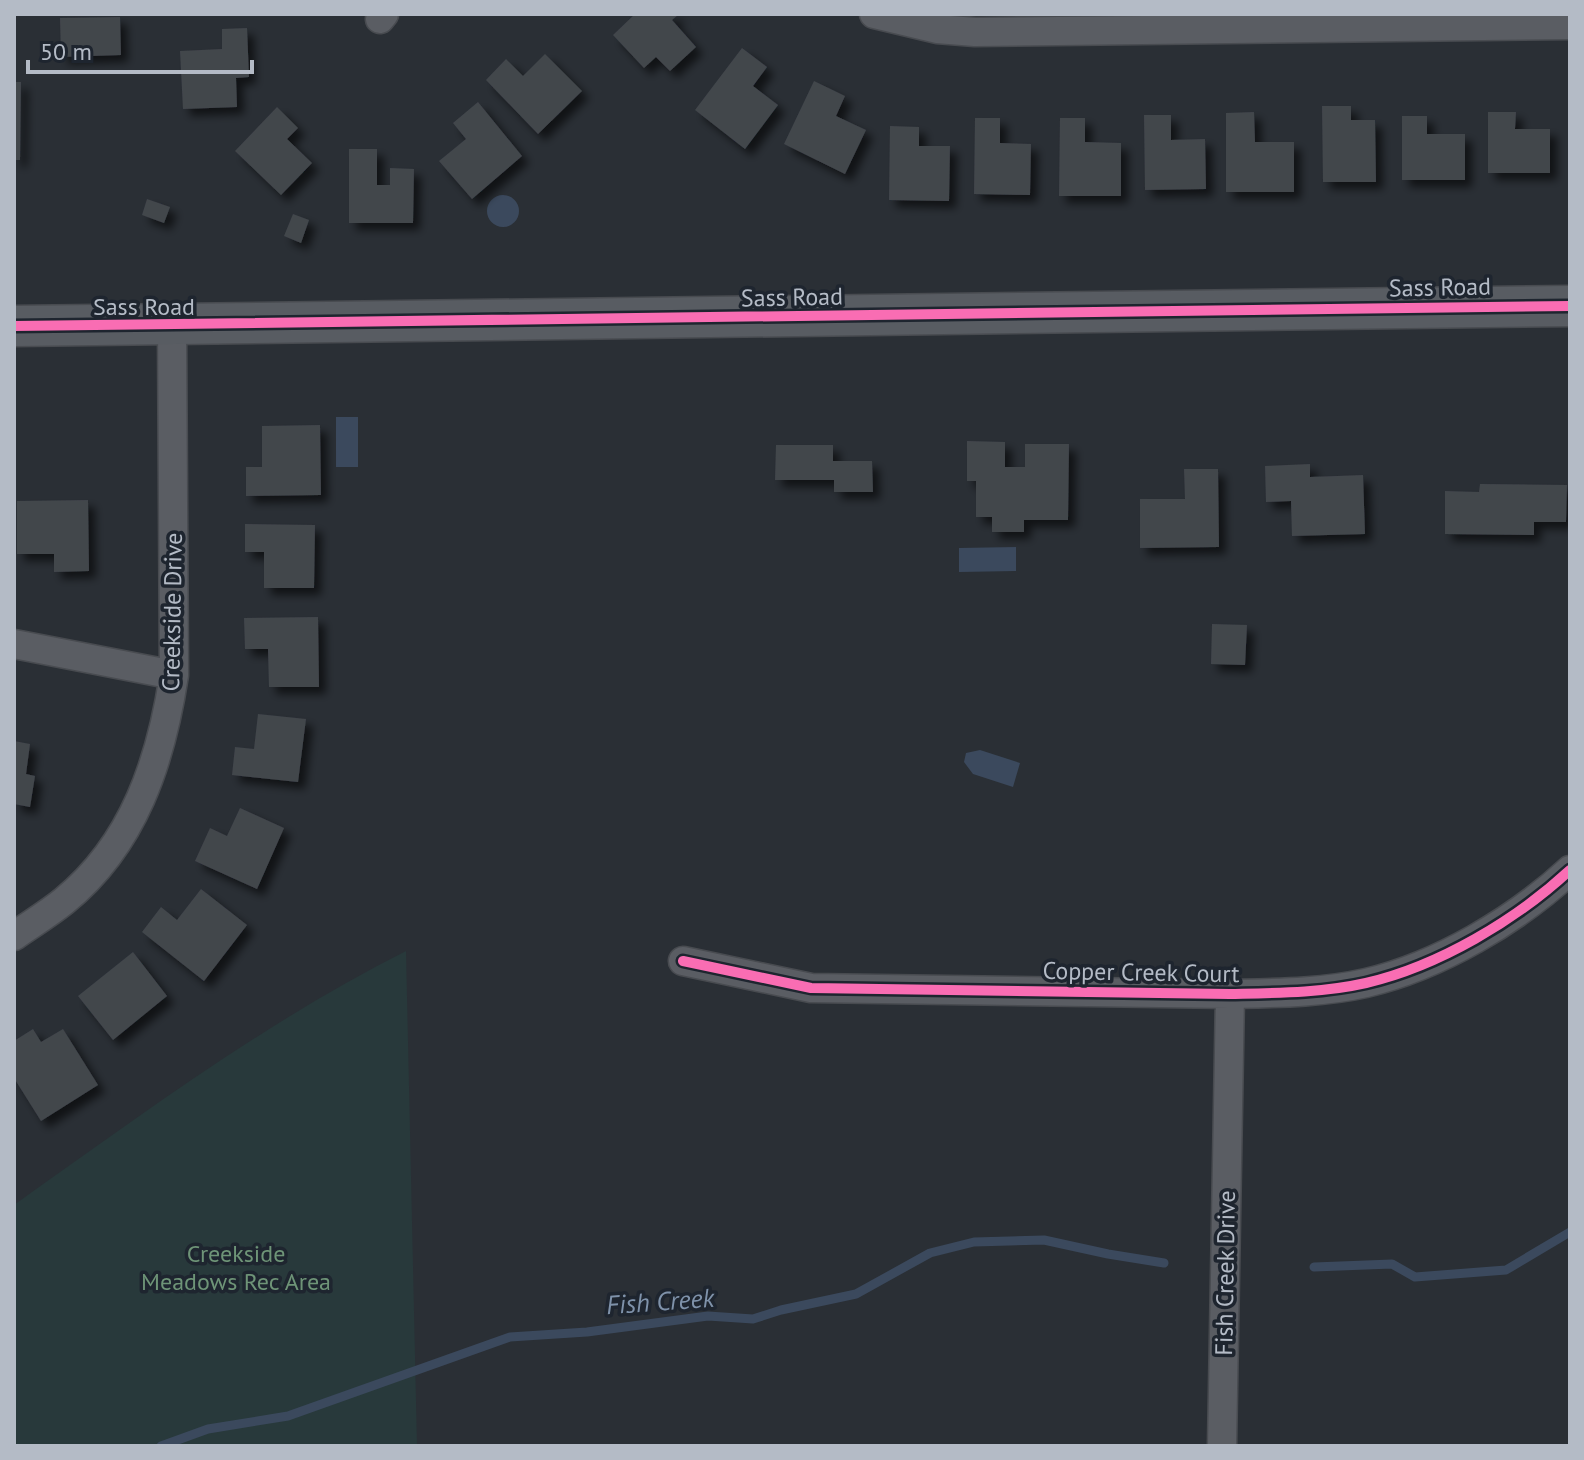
<svg xmlns="http://www.w3.org/2000/svg" width="1584" height="1460" font-family="'PT Sans',sans-serif">
	<style>
		.green { fill: #28393b }
		.water { fill: #3b495d }
		.lines { fill: none; stroke-linecap: round; stroke-linejoin: round }
		.stream { stroke: #3b495d; stroke-width: 9 }
		.building { fill: #42464c; filter: url(#shadow) }
		.street-casing { stroke: #484b50; stroke-width: 31 }
		.secondary-casing { stroke: #484b50; stroke-width: 43 }
		.street { stroke: #5a5d63; stroke-width: 28 }
		.secondary { stroke: #585c62; stroke-width: 40 }
		.cycleway-casing { stroke: #1e252f; stroke-width: 15 }
		.cycleway { stroke: #f96db3; stroke-width: 10 }
		.labels { text-anchor: middle; dominant-baseline: central; stroke-width: 7; stroke-linejoin: round; paint-order: stroke }
		.street-label { font-size: 24px; fill: #b4bbc6; stroke: #1e252f }
		.park-label { font-size: 24px; fill: #6e9477; stroke: #1e252f }
		.water-label { font-size: 26px; font-style: italic; fill: #7f92aa; stroke: #1e252f }
	</style>
	<defs>
		<filter id="shadow"><feDropShadow dx="7" dy="7" stdDeviation="4" flood-color="#0009"/></filter>
	</defs>
	<rect width="100%" height="100%" fill="#2a2f35"/>
	<path class="green" d="M 406,951 L 417,1446 L 14,1446 L 14,1205 C 141,1115 267,1021 406,951 Z"/>
	<path class="water" d="M487 211a16 16 0 1 1 32 0a16 16 0 1 1-32 0Z
		M 336,417 L 358,417 L 358,467 L 336,467 Z
		M 1016,547 L 1016,571 L 959,572 L 959,548 Z
		M 980,750 L 1020,763 L 1013,787 L 973,774 L 964,762 L 966,753 Z"/>
	<g class="lines">
		<path class="stream" d="M 1314,1267 L 1392,1264 L 1415,1277 L 1506,1270 L 1570,1232
			M 161,1446 L 208,1429 L 288,1416 L 510,1337 L 587,1332 L 708,1316 L 753,1319 L 781,1310 L 856,1294 L 930,1253 L 974,1242 L 1044,1240 L 1108,1254 L 1164,1263"/>
	</g>
	<path class="building" d="M 635,14 L 679,14 L 672,20 L 696,47 L 670,71 L 656,57 L 644,68 L 613,35 Z
		M 120,17 L 121,55 L 61,57 L 60,18 Z
		M 247,28 L 249,77 L 236,78 L 237,107 L 183,109 L 180,51 L 222,49 L 222,29 Z
		M 742,48 L 767,67 L 753,86 L 778,105 L 745,149 L 695,110 Z
		M 545,54 L 582,91 L 538,134 L 486,80 L 506,59 L 523,76 Z
		M 814,81 L 845,96 L 836,116 L 866,130 L 845,174 L 784,144 Z
		M 14,82 L 21,82 L 20,160 L 14,160 Z
		M 478,102 L 522,156 L 472,199 L 439,161 L 466,139 L 453,123 Z
		M 1322,106 L 1351,106 L 1351,120 L 1375,120 L 1376,182 L 1323,182 Z
		M 277,107 L 298,128 L 287,139 L 312,163 L 281,195 L 235,151 Z
		M 1254,112 L 1255,142 L 1294,142 L 1294,192 L 1226,192 L 1226,113 Z
		M 1488,112 L 1516,112 L 1515,129 L 1550,129 L 1550,173 L 1488,173 Z
		M 1144,115 L 1171,115 L 1171,140 L 1205,139 L 1206,189 L 1145,190 Z
		M 1402,116 L 1427,116 L 1427,134 L 1465,134 L 1465,180 L 1402,180 Z
		M 975,118 L 1000,118 L 1000,143 L 1031,144 L 1030,195 L 974,194 Z
		M 1060,118 L 1085,118 L 1085,142 L 1121,143 L 1121,196 L 1059,196 Z
		M 890,126 L 919,127 L 919,146 L 950,146 L 949,201 L 889,200 Z
		M 349,149 L 377,149 L 377,185 L 390,185 L 390,168 L 414,169 L 413,223 L 349,223 Z
		M 147,199 L 170,207 L 164,223 L 142,215 Z
		M 293,214 L 309,220 L 301,243 L 284,236 Z
		M 320,425 L 321,495 L 246,496 L 246,467 L 262,467 L 262,426 Z
		M 967,441 L 1005,442 L 1005,467 L 1025,467 L 1025,444 L 1069,444 L 1068,520 L 1024,520 L 1024,532 L 992,532 L 992,517 L 976,517 L 976,481 L 967,481 Z
		M 776,445 L 833,445 L 833,461 L 872,461 L 873,492 L 834,492 L 834,480 L 775,480 Z
		M 1310,464 L 1310,477 L 1363,475 L 1365,534 L 1292,536 L 1291,501 L 1266,502 L 1265,466 Z
		M 1184,469 L 1218,469 L 1219,547 L 1140,548 L 1140,499 L 1185,499 Z
		M 1480,484 L 1567,485 L 1566,522 L 1534,522 L 1534,535 L 1445,534 L 1445,491 L 1479,492 Z
		M 88,500 L 89,571 L 54,572 L 54,554 L 17,554 L 17,501 Z
		M 245,524 L 315,525 L 314,588 L 264,588 L 264,552 L 245,552 Z
		M 318,617 L 319,687 L 269,687 L 268,649 L 245,649 L 244,618 Z
		M 1212,624 L 1247,625 L 1245,665 L 1211,664 Z
		M 258,714 L 306,719 L 298,782 L 232,775 L 235,747 L 254,749 Z
		M 14,741 L 30,744 L 26,774 L 35,776 L 30,807 L 14,804 Z
		M 240,808 L 284,828 L 257,889 L 195,861 L 210,828 L 227,836 Z
		M 201,889 L 247,925 L 204,981 L 142,932 L 161,907 L 177,920 Z
		M 133,952 L 167,996 L 113,1040 L 78,996 Z
		M 33,1029 L 41,1042 L 63,1029 L 98,1085 L 41,1121 L 14,1078 L 14,1041 Z"/>
	<g class="lines">
		<g class="street-casing">
			<path id="street" d="M 874,14 L 937,29 L 975,32 L 1570,25
				M 380,19 L 384,14
				M 14,644 L 174,675
				M 14,936 C 31,924 48,914 64,901 C 134,844 161,761 174,675 L 172,326
				M 683,961 L 811,988 L 1230,994 C 1275,993 1322,993 1366,983 C 1439,966 1516,920 1570,870
				M 1222,1446 L 1230,994"/>
		</g>
		<g class="secondary-casing">
			<path id="secondary" d="M 14,326 L 1570,306"/>
		</g>
		<use href="#street" class="street"/>
		<use href="#secondary" class="secondary"/>
		<g class="cycleway-casing">
			<path id="cycleway" d="M 14,326 L 1570,306
				M 683,961 L 811,988 L 1230,994 C 1275,993 1322,993 1366,983 C 1439,966 1516,920 1570,870"/>
		</g>
		<use href="#cycleway" class="cycleway"/>
	</g>
	<g class="labels">
		<g class="street-label">
			<text transform="translate(1440 287) rotate(-1)">Sass Road</text>
			<text transform="translate(792 297) rotate(-1)">Sass Road</text>
			<text x="144" y="306">Sass Road</text>
			<text transform="translate(172 612) rotate(-89)">Creekside Drive</text>
			<text transform="translate(1141 972) rotate(1)">Copper Creek Court</text>
			<text transform="translate(1225 1273) rotate(-89)">Fish Creek Drive</text>
		</g>
		<g class="park-label">
			<text x="236" y="1253">Creekside<tspan x="236" dy="28">Meadows Rec Area</tspan></text>
		</g>
		<g class="water-label">
			<text transform="translate(660 1301) rotate(-4)">Fish Creek</text>
		</g>
	</g>
	<rect width="1584" height="1460" fill="none" stroke="#b4bbc6" stroke-width="32"/>
	<path d="M28 60v12h224v-12" fill="none" stroke="#b4bbc6" stroke-width="4"/>
	<text x="40" y="60" font-size="24" fill="#b4bbc6" stroke="#1e252f" stroke-width="6" paint-order="stroke">50 m</text>
</svg>
